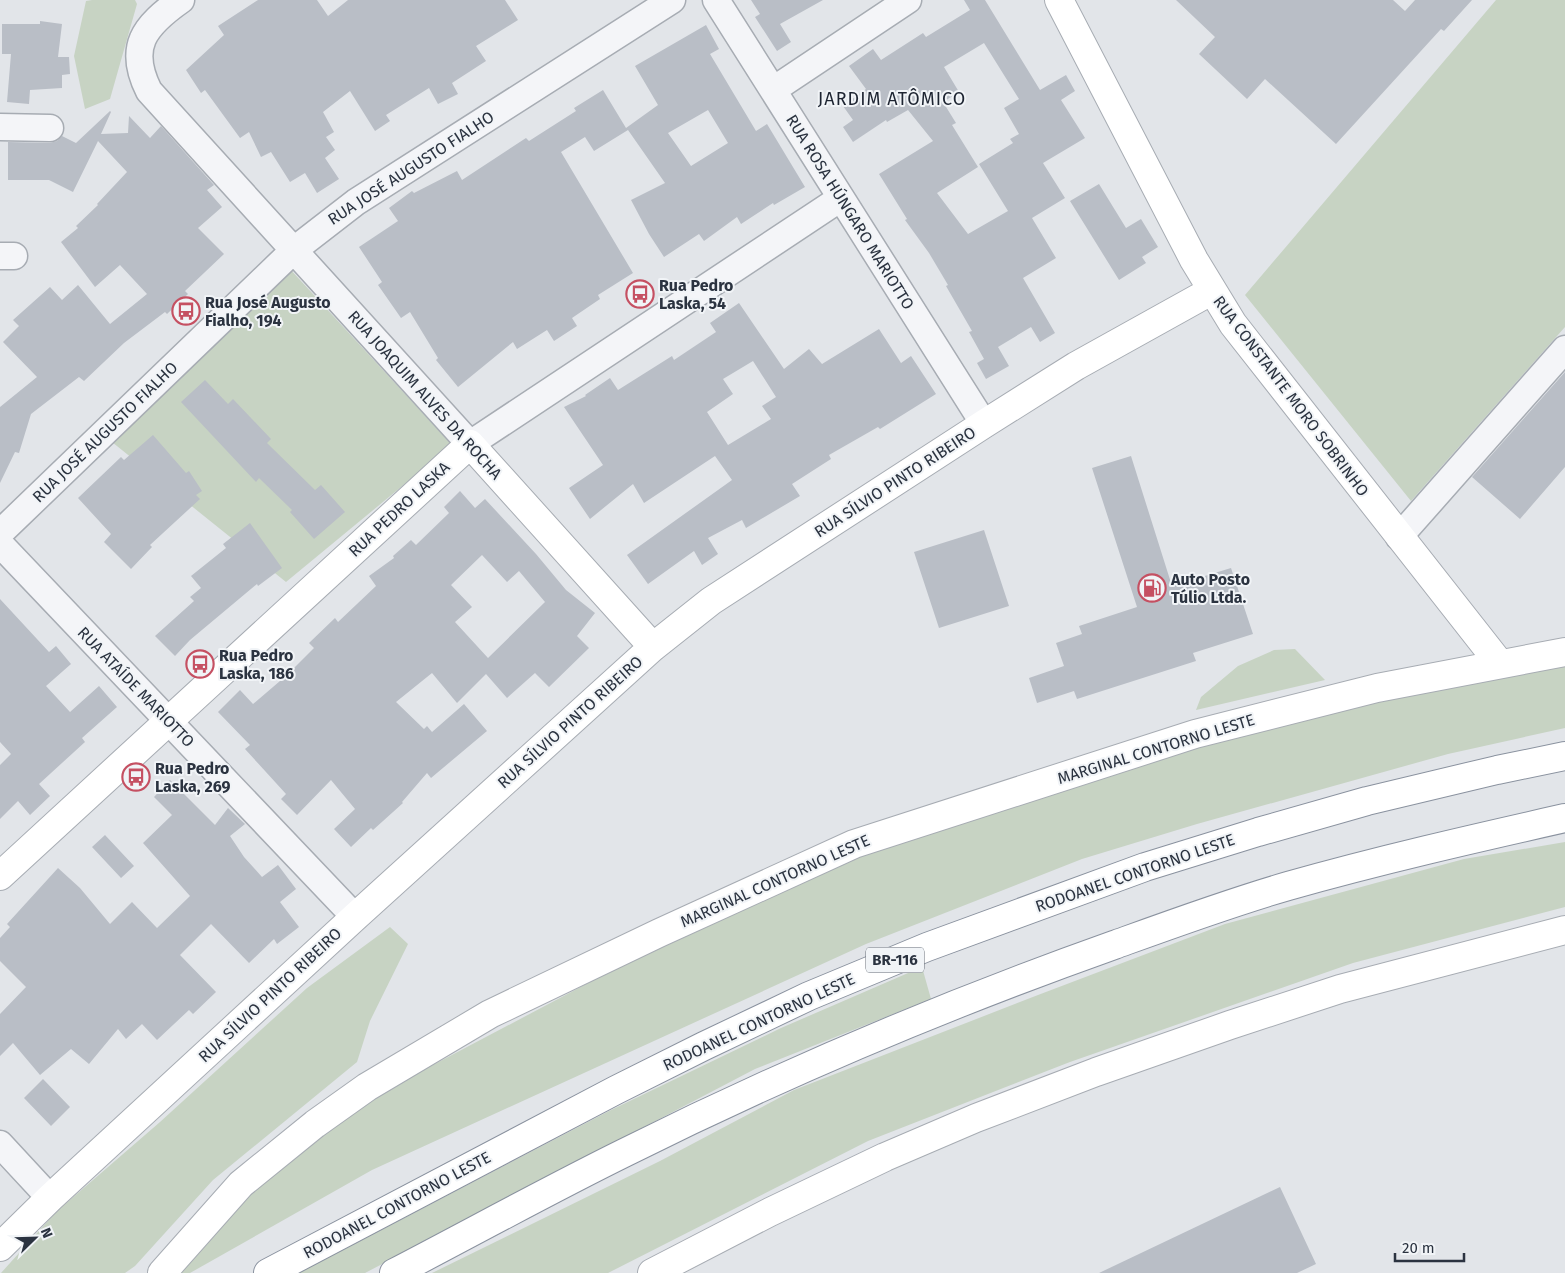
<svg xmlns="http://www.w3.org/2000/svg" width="1565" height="1273" font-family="'Fira Sans',sans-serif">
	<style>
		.green { fill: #c7d3c3 }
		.building { fill: #b9bec6; fill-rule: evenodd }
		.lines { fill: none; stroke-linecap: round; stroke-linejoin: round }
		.street-casing { stroke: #a7acb3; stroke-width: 29 }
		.secondary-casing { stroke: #a7acb3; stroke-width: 30 }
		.highway-casing { stroke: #8a929f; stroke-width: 30 }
		.street { stroke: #f4f5f8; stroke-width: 26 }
		.secondary { stroke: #fff; stroke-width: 28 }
		.highway { stroke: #fff; stroke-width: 28 }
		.labels { text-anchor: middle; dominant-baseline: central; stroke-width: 4; stroke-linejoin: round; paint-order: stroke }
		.shield { fill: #f1f4f7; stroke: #666d77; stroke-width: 1 }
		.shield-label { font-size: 15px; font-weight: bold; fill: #2b3340 }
		.street-label { font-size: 16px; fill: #2b3340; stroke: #f1f4f7 }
		.poi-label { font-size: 16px; font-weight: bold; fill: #2b3340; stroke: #f1f4f7; text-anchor: start }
		.neighbourhood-label { font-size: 18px; letter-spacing: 1px; fill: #1d2431; stroke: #f1f4f7 }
	</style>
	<rect width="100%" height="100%" fill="#e2e5e9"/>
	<path class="green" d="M 92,0 L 135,0 L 137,4 L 110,99 L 85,109 L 74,56 L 86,1 Z
		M 1496,0 L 1565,0 L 1565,327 L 1411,501 L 1245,295 Z
		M 289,268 L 452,445 L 286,582 L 107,438 Z
		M 1295,649 L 1325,680 L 1196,710 L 1201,697 L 1238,666 L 1274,650 Z
		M 1565,662 L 1565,728 L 1448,754 L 1197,824 L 1082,859 L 866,944 L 372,1170 L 190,1273 L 180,1273 L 246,1192 L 318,1130 L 414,1075 L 719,914 L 861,853 L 1178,748 L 1387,696 Z
		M 1565,842 L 1565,907 L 1353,963 L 1070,1062 L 868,1141 L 608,1273 L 432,1273 L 660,1161 L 794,1090 L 1038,995 L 1225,924 L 1464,859 Z
		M 390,927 L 408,944 L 370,1021 L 357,1062 L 213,1180 L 135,1266 L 125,1273 L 1,1273 L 56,1212 L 160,1122 L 307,988 Z
		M 922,967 L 931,999 L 755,1069 L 365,1273 L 299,1273 L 609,1111 L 781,1028 Z"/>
	<path class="building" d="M 258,0 L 317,0 L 328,16 L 348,0 L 505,0 L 518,20 L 476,46 L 486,61 L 452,83 L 458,94 L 438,104 L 429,88 L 386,115 L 390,121 L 375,131 L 350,91 L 323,112 L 334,132 L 326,137 L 335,150 L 325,158 L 339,179 L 317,193 L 305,173 L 290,182 L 271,152 L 261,157 L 249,132 L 240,138 L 205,90 L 201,93 L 186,70 L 224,35 L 218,26 Z
		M 751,0 L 823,0 L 780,24 L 791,42 L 777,51 L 755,17 L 760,14 Z
		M 964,0 L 985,0 L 1040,90 L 1066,75 L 1075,91 L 1061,100 L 1085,138 L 1043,163 L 1065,198 L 1032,218 L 1056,258 L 1023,278 L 1055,333 L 1040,342 L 1031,327 L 998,347 L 1009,366 L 986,379 L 977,363 L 984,359 L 969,332 L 972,331 L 946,286 L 948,285 L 929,253 L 905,220 L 907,219 L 879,174 L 933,141 L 908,110 L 887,122 L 886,120 L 853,142 L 843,127 L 853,120 L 843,106 L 866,89 L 849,66 L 873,49 L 881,60 L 923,33 L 926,37 L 970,10 ZM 984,43 L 1019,99 L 1004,108 L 1019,134 L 1010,139 L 1013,143 L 979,164 L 1008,211 L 968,234 L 937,193 L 978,167 L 952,125 L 956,123 L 943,102 L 959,92 L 944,67 Z
		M 1176,0 L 1393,0 L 1405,11 L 1415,0 L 1472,0 L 1444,31 L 1441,29 L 1336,144 L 1265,79 L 1247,99 L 1199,54 L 1215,37 Z
		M 40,21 L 62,24 L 58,57 L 69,57 L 70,74 L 62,75 L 62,88 L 30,90 L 29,104 L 7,102 L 11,54 L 2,54 L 2,24 L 40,24 Z
		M 706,25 L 719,49 L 710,54 L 756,131 L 767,124 L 805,187 L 774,205 L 773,203 L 741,224 L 737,217 L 704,241 L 699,234 L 664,257 L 649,234 L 631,200 L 665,183 L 628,130 L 594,151 L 585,137 L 561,152 L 633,273 L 598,295 L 600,299 L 572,318 L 577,326 L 554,341 L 547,330 L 517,349 L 513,342 L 458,387 L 436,360 L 438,358 L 410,312 L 401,318 L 378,285 L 382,282 L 359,247 L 398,221 L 389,208 L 412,191 L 414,193 L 457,171 L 462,180 L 526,138 L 529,141 L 576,111 L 574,108 L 603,90 L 626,128 L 658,105 L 635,66 ZM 708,110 L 728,143 L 691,166 L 668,133 Z
		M 110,111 L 111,112 L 101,134 L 128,133 L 129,116 L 150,138 L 161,126 L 214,185 L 207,190 L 222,207 L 198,228 L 224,254 L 185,291 L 188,294 L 167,314 L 165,312 L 124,343 L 84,381 L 79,377 L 31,414 L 19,453 L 15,452 L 0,483 L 0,407 L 37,377 L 3,342 L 19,326 L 13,320 L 50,287 L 62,300 L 78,285 L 110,324 L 147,294 L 120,265 L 95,287 L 61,242 L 78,228 L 76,226 L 98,205 L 97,204 L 127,172 L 98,141 L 73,192 L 49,180 L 8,180 L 8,142 L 50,143 L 57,141 L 62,136 L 76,143 Z
		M 1099,184 L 1126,228 L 1141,219 L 1158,247 L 1142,257 L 1146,263 L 1119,280 L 1070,201 Z
		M 739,303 L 784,369 L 809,349 L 822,364 L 879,329 L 901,363 L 911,356 L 936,394 L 880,429 L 878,427 L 829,455 L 831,459 L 792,484 L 800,496 L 746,528 L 742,520 L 708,538 L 718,554 L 702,565 L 694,551 L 648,584 L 627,555 L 732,480 L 715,456 L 644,503 L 633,484 L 590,519 L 569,488 L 603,465 L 564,407 L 586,396 L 585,395 L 610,378 L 618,390 L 672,356 L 674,360 L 716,332 L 710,323 ZM 753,361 L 776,397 L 762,406 L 771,419 L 728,445 L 707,412 L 733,394 L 723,379 Z
		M 1565,372 L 1565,467 L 1520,519 L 1472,477 Z
		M 205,380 L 228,404 L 233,399 L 271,439 L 267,443 L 315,490 L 321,485 L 345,512 L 314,539 L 290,512 L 292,510 L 259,478 L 256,482 L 181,402 Z
		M 153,435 L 186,473 L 189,471 L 202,491 L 196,495 L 200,499 L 150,545 L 152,547 L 131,569 L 104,542 L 111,534 L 78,498 L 121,457 L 124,460 Z
		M 1131,456 L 1172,586 L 1231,568 L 1253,634 L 1193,653 L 1196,661 L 1077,699 L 1074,691 L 1037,703 L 1029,678 L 1064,666 L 1056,643 L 1082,634 L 1079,626 L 1137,607 L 1092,468 Z
		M 460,491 L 475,508 L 485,499 L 536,554 L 566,590 L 595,613 L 577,636 L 589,648 L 549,687 L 535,673 L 507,698 L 486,674 L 457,703 L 432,673 L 396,702 L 424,729 L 427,726 L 432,732 L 464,704 L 487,731 L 431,778 L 427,773 L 402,802 L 403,803 L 373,830 L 371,828 L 351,847 L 334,829 L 355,809 L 331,780 L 297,815 L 281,799 L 286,794 L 245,749 L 250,745 L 218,712 L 240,690 L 253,704 L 287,675 L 314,648 L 309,643 L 335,618 L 338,622 L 376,586 L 369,576 L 394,558 L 393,556 L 411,540 L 416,545 L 449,513 L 444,507 ZM 482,555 L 507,582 L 519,571 L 545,602 L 488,658 L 455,622 L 472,607 L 451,585 Z
		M 250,523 L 282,568 L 258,586 L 257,584 L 190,640 L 175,656 L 155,636 L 194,601 L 190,597 L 201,588 L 191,576 L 226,548 L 223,544 Z
		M 984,530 L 1009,606 L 939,628 L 914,552 Z
		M 0,599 L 49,652 L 56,646 L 71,664 L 46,686 L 70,712 L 99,686 L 117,707 L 82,738 L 85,742 L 39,784 L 50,796 L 30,815 L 18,801 L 0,819 L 0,765 L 11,754 L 0,742 Z
		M 170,780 L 215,825 L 228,808 L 245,824 L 230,836 L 244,857 L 262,877 L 278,865 L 296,889 L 280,902 L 299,927 L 277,944 L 274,939 L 249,963 L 211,924 L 180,955 L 216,992 L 193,1014 L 189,1010 L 157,1040 L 142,1024 L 126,1039 L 118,1029 L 89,1064 L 71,1049 L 40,1075 L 13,1043 L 0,1056 L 0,1014 L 26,987 L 0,961 L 0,938 L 10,927 L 7,924 L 58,868 L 80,888 L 110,924 L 132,902 L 157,928 L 190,896 L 143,843 L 172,815 L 154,797 Z
		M 105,835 L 134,866 L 121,878 L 92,847 Z
		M 43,1079 L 70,1107 L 51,1126 L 24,1098 Z
		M 1280,1187 L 1316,1264 L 1297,1273 L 1099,1273 Z"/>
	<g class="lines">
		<g class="street-casing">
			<path id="street" d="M 181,0 C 144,26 127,47 149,91 L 470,444 L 841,198
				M 716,0 L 984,424
				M 773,90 L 908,0
				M 0,127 L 50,128
				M 0,256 L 14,256
				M 0,533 L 294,250 L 356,202 L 672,0
				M 1399,537 L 1565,349
				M 0,544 L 355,917
				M 0,1144 L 50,1198"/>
		</g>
		<g class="secondary-casing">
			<path id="secondary" d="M 1059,0 L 1194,260 L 1233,324 L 1500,664
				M 0,876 L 470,444 L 653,647
				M 0,1247 L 50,1198 L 355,917 L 653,647 L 711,601 L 984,424 L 1076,366 L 1211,291
				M 162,1273 L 241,1184 L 315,1124 L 367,1087 L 490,1014 L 659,933 L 854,844 L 1195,734 L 1377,688 L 1565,652
				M 652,1273 L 770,1212 L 885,1157 L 976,1118 L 1096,1072 L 1230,1025 L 1340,989 L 1565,930"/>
		</g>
		<g class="highway-casing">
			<path id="highway" d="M 268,1273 L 616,1090 L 704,1046 L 809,996 L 927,947 L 1145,867 L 1258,832 L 1367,801 L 1497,770 L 1565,756
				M 394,1273 C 471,1233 547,1191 624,1153 C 782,1074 948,1004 1114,945 C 1172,924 1229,903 1288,886 C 1380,860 1472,839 1565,818"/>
		</g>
		<use href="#street" class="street"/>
		<use href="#secondary" class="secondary"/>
		<use href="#highway" class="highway"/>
	</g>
	<defs>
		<g id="bus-ring" transform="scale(1.4375)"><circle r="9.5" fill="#f1f4f7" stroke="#c55062" stroke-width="1.5"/><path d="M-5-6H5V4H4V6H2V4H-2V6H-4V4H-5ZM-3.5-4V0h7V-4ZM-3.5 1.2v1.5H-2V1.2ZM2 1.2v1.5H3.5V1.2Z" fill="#c55062"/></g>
		<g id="fuel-ring" transform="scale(1.4375)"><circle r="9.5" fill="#f1f4f7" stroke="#c55062" stroke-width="1.5"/><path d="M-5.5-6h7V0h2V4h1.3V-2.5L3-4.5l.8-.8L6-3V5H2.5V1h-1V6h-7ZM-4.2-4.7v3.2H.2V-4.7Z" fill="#c55062"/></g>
	</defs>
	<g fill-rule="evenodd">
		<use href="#bus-ring" x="640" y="294"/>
		<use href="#bus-ring" x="186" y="311"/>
		<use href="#fuel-ring" x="1152" y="588"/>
		<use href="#bus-ring" x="200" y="664"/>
		<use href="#bus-ring" x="136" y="777"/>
	</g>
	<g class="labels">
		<rect class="shield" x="866" y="947.5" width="58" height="25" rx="4"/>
		<g class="shield-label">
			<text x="895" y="960">BR-116</text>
		</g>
		<g class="street-label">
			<text transform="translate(411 168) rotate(-33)">RUA JOSÉ AUGUSTO FIALHO</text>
			<text transform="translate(850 212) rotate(58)">RUA ROSA HÚNGARO MARIOTTO</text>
			<text transform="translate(425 395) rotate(48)">RUA JOAQUIM ALVES DA ROCHA</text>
			<text transform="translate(1291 396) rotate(53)">RUA CONSTANTE MORO SOBRINHO</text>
			<text transform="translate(105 432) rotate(-44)">RUA JOSÉ AUGUSTO FIALHO</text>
			<text transform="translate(895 482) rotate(-33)">RUA SÍLVIO PINTO RIBEIRO</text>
			<text transform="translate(399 509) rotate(-43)">RUA PEDRO LASKA</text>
			<text transform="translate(136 687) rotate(46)">RUA ATAÍDE MARIOTTO</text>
			<text transform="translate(570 722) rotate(-42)">RUA SÍLVIO PINTO RIBEIRO</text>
			<text transform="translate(1156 749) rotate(-17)">MARGINAL CONTORNO LESTE</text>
			<text transform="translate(1135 873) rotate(-19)">RODOANEL CONTORNO LESTE</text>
			<text transform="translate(775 881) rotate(-24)">MARGINAL CONTORNO LESTE</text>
			<text transform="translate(270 995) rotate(-43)">RUA SÍLVIO PINTO RIBEIRO</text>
			<text transform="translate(759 1022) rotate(-25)">RODOANEL CONTORNO LESTE</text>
			<text transform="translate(397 1205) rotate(-28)">RODOANEL CONTORNO LESTE</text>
		</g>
		<g class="poi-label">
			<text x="659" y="285">Rua Pedro<tspan x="659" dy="18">Laska, 54</tspan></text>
			<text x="205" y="302">Rua José Augusto<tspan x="205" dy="18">Fialho, 194</tspan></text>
			<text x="1171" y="579">Auto Posto<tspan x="1171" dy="18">Túlio Ltda.</tspan></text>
			<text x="219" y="655">Rua Pedro<tspan x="219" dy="18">Laska, 186</tspan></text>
			<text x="155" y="768">Rua Pedro<tspan x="155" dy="18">Laska, 269</tspan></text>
		</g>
		<g class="neighbourhood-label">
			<text x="892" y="99">JARDIM ATÔMICO</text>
		</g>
	</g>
	<g transform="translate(35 1238) rotate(67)" stroke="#f1f4f7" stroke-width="4" paint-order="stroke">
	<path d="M0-4L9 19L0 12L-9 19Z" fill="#2b3340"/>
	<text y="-8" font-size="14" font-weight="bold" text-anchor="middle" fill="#2b3340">N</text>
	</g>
	<path d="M1395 1253v8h69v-8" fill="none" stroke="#2b3340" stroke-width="2.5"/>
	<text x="1402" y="1253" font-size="15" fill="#2b3340" stroke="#f1f4f7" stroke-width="4" paint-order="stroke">20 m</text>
</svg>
